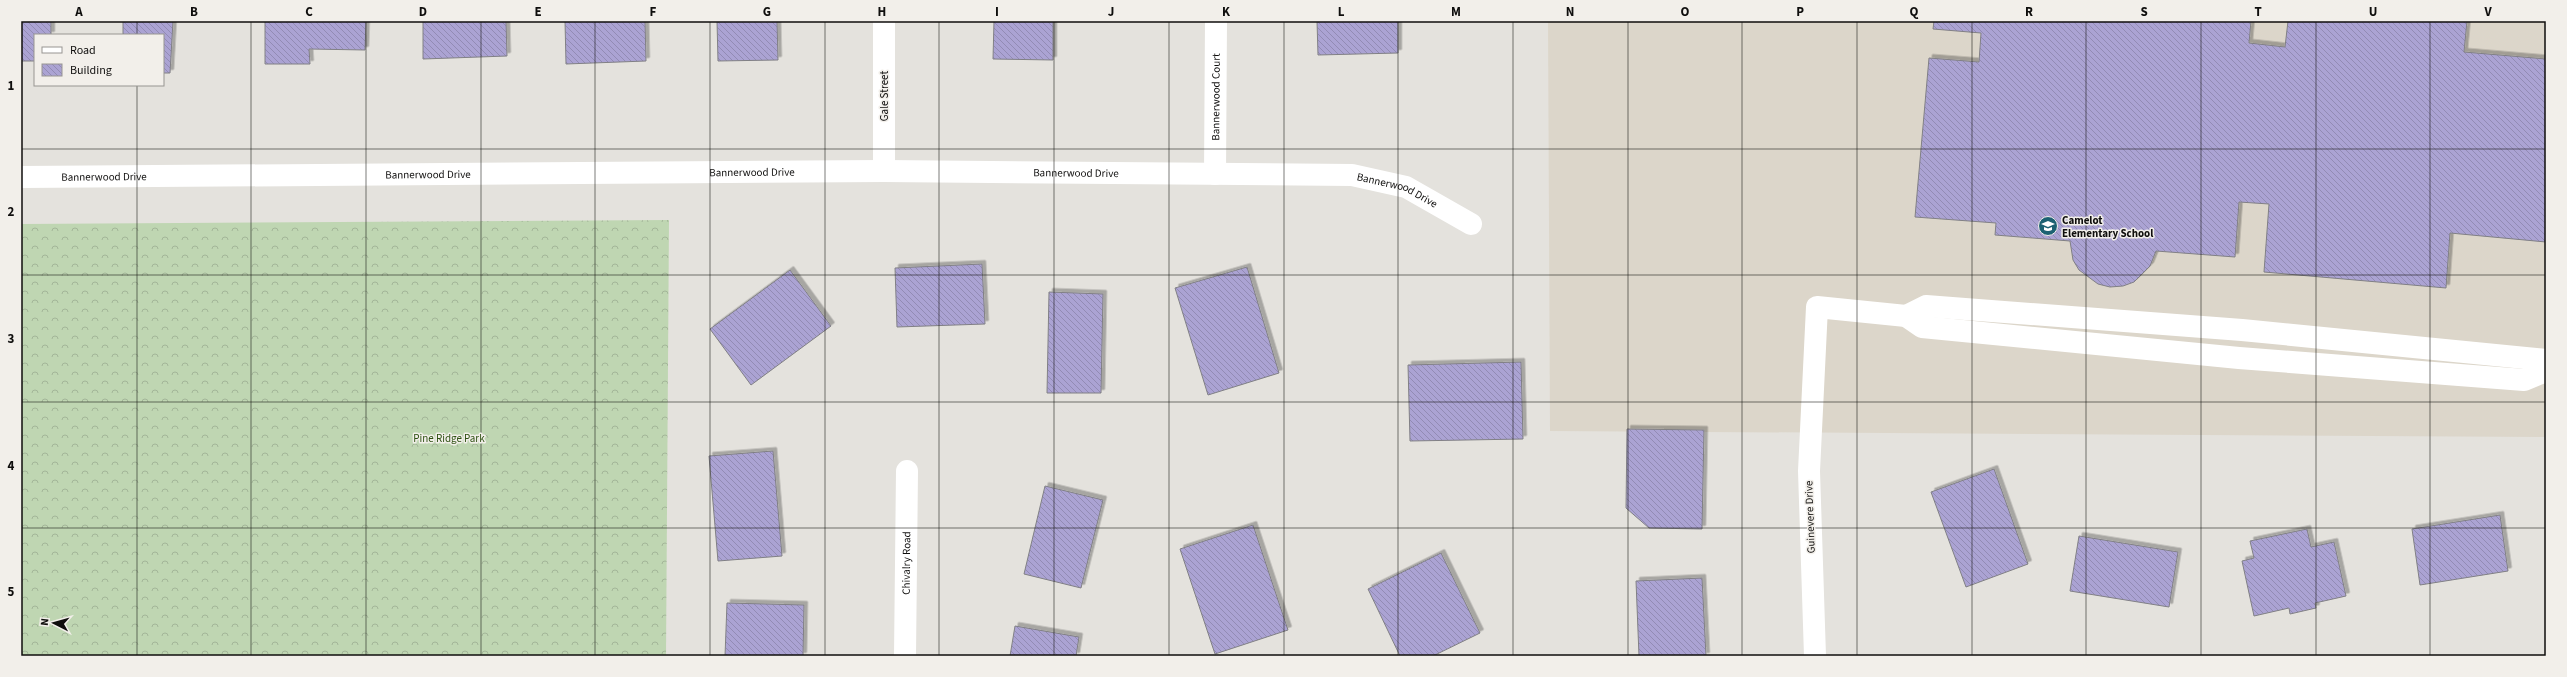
<svg xmlns="http://www.w3.org/2000/svg" width="2567" height="677" font-family="'Source Sans 3',sans-serif">
	<style>
		.built { fill: #dcd6ca }
		.forest { fill: url(#forest-crowns) }
		.building { fill: url(#building-back-hatch); stroke: #818085; filter: url(#shadow) }
		.lines { fill: none; stroke-linecap: round; stroke-linejoin: round }
		.minor { stroke: #fff; stroke-width: 22 }
		.grid { fill: none; stroke: #0f0e0d; stroke-width: 1; stroke-opacity: 0.55 }
		.labels { text-anchor: middle; dominant-baseline: central; stroke-width: 3; stroke-linejoin: round; paint-order: stroke }
		.street-label { font-size: 11px; fill: #0f0e0d; stroke: #f2efea }
		.poi-label { font-size: 11px; font-weight: bold; fill: #0f0e0d; stroke: #f2efea; text-anchor: start }
		.park-label { font-size: 11px; fill: #2d5011; stroke: #f2efea }
		.neatline { fill: none; stroke: #0f0e0d; stroke-width: 1.5 }
		.grid-label { font-size: 13px; text-anchor: middle; font-weight: bold; fill: #0f0e0d }
	</style>
	<defs>
		<pattern id="forest-crowns" width="20" height="18" patternUnits="userSpaceOnUse"><rect width="20" height="18" fill="#bfd6b2"/><path d="M2 6a3 3 0 1 1 6 0M12 15a3 3 0 1 1 6 0" fill="none" stroke="#a3b698"/></pattern>
		<pattern id="building-back-hatch" width="6" height="6" patternUnits="userSpaceOnUse"><rect width="6" height="6" fill="#aba3d3"/><path d="M-1 5l2 2M0 0l6 6M5-1l2 2" fill="none" stroke="#928bb4"/></pattern>
		<filter id="shadow"><feDropShadow dx="3.5" dy="-3.5" stdDeviation="0" flood-color="#0004"/></filter>
	</defs>
	<rect width="100%" height="100%" fill="#e4e2dd"/>
	<path class="built" d="M 1548,21 L 2546,21 L 2546,437 L 1550,431 Z"/>
	<path class="forest" d="M 669,220 L 666,656 L 21,656 L 21,224 Z"/>
	<path class="building" d="M 21,21 L 51,21 L 51,35 L 35,35 L 35,61 L 21,61 Z
		M 123,21 L 173,21 L 170,73 L 163,73 L 163,35 L 123,35 Z
		M 265,21 L 366,21 L 365,50 L 309,49 L 310,64 L 265,64 Z
		M 423,21 L 506,21 L 507,56 L 423,59 Z
		M 565,21 L 645,21 L 646,61 L 566,64 Z
		M 717,21 L 777,21 L 778,60 L 718,61 Z
		M 994,21 L 1053,21 L 1053,60 L 993,59 Z
		M 1317,21 L 1398,21 L 1398,53 L 1318,55 Z
		M 1934,21 L 2251,21 L 2249,43 L 2285,47 L 2288,21 L 2467,21 L 2464,52 L 2546,59 L 2546,242 L 2450,233 L 2446,288 L 2264,272 L 2269,204 L 2239,202 L 2235,257 L 2156,251 L 2150,266 L 2134,282 L 2123,286 L 2110,287 L 2098,284 L 2079,270 L 2073,260 L 2070,241 L 1995,235 L 1996,223 L 1915,217 L 1929,58 L 1979,62 L 1981,33 L 1933,29 Z
		M 982,264 L 985,324 L 897,327 L 895,268 Z
		M 1247,267 L 1279,373 L 1208,395 L 1175,288 Z
		M 790,270 L 831,326 L 751,385 L 710,329 Z
		M 1049,292 L 1103,294 L 1101,393 L 1047,393 Z
		M 1521,362 L 1523,439 L 1410,441 L 1408,365 Z
		M 1627,429 L 1704,430 L 1702,529 L 1649,528 L 1626,508 Z
		M 773,451 L 782,556 L 718,561 L 709,456 Z
		M 1994,469 L 2028,564 L 1966,587 L 1931,492 Z
		M 1045,486 L 1103,500 L 1081,588 L 1024,574 Z
		M 2500,515 L 2508,571 L 2420,585 L 2412,529 Z
		M 1253,525 L 1288,630 L 1215,654 L 1180,549 Z
		M 2307,529 L 2311,547 L 2334,542 L 2346,596 L 2315,603 L 2316,608 L 2290,614 L 2289,608 L 2254,616 L 2242,561 L 2254,558 L 2250,541 Z
		M 2079,536 L 2178,552 L 2169,607 L 2070,591 Z
		M 1441,553 L 1480,633 L 1433,656 L 1400,656 L 1368,589 Z
		M 1702,578 L 1706,656 L 1639,656 L 1636,581 Z
		M 727,603 L 804,605 L 803,656 L 725,656 Z
		M 1015,626 L 1079,637 L 1076,656 L 1010,656 Z"/>
	<g class="lines">
		<g class="minor">
			<path d="M 884,171 L 884,21"/>
			<path id="s1" d="M 1215,174 L 1216,21"/>
			<path id="s2" d="M 21,177 L 884,171 L 1352,175 L 1406,187 L 1471,224"/>
			<path d="M 1906,316 L 1926,306 L 2242,330 L 2546,360"/>
			<path id="s3" d="M 905,656 L 907,471"/>
			<path d="M 1815,656 L 1809,471 L 1817,307 L 1906,316 L 1922,327 L 2239,358 L 2524,380 L 2546,371"/>
		</g>
	</g>
	<path class="grid" d="M 137,21 L 137,35M 251,21 L 251,656M 366,21 L 366,656M 481,21 L 481,656M 595,21 L 595,656M 710,21 L 710,656M 825,21 L 825,656M 939,21 L 939,656M 1054,21 L 1054,656M 1169,21 L 1169,656M 1284,21 L 1284,656M 1398,21 L 1398,656M 1513,21 L 1513,656M 1628,21 L 1628,656M 1742,21 L 1742,656M 1857,21 L 1857,656M 1972,21 L 1972,656M 2086,21 L 2086,656M 2201,21 L 2201,656M 2316,21 L 2316,656M 2430,21 L 2430,656M 137,85 L 137,656M 21,149 L 2546,149M 21,275 L 2546,275M 21,402 L 2546,402M 21,528 L 2546,528"/>
	<defs>
		<g id="school-disc" transform="scale(1)"><circle r="9.5" fill="#1c6172" stroke="#f2efea"/><path d="M0-5L7-2L0 1L-7-2ZM-4 1L0 2.5L4 1V4Q0 6-4 4Z" fill="#fff"/></g>
	</defs>
	<g fill-rule="evenodd">
		<use href="#school-disc" x="2048" y="226"/>
	</g>
	<g class="labels">
		<g class="street-label">
			<text transform="translate(884 96) rotate(-90)">Gale Street</text>
			<text stroke="none"><textPath href="#s1" startOffset="77">Bannerwood Court</textPath></text>
			<text stroke="none"><textPath href="#s2" startOffset="731">Bannerwood Drive</textPath></text>
			<text stroke="none"><textPath href="#s2" startOffset="1055">Bannerwood Drive</textPath></text>
			<text stroke="none"><textPath href="#s2" startOffset="407">Bannerwood Drive</textPath></text>
			<text stroke="none"><textPath href="#s2" startOffset="83">Bannerwood Drive</textPath></text>
			<text stroke="none"><textPath href="#s2" startOffset="1379">Bannerwood Drive</textPath></text>
			<text transform="translate(1810 517) rotate(-92)">Guinevere Drive</text>
			<text stroke="none"><textPath href="#s3" startOffset="93">Chivalry Road</textPath></text>
		</g>
		<g class="poi-label">
			<text x="2062" y="220">Camelot<tspan x="2062" dy="13">Elementary School</tspan></text>
		</g>
		<g class="park-label">
			<text x="449" y="438">Pine Ridge Park</text>
		</g>
	</g>
	<rect width="2567" height="677" fill="none" stroke="#f2efea" stroke-width="44"/>
	<rect x="34" y="34" width="130" height="52" fill="#f2efea" stroke="#979592"/>
	<rect x="42" y="47" width="20" height="6" fill="#ffffff" stroke="#979592"/>
	<text x="70" y="54" font-size="12" fill="#0f0e0d">Road</text>
	<rect x="42" y="64" width="20" height="12" fill="url(#building-back-hatch)" stroke="#979592"/>
	<text x="70" y="74" font-size="12" fill="#0f0e0d">Building</text>
	<g transform="translate(54 623) rotate(276)" stroke="#f2efea" stroke-width="3" paint-order="stroke">
	<path d="M0-3L7 15L0 10L-7 15Z" fill="#0f0e0d"/>
	<text y="-6" font-size="11" font-weight="bold" text-anchor="middle" fill="#0f0e0d">N</text>
	</g>
	<rect x="22" y="22" width="2523" height="633" class="neatline"/>
	<g class="grid-label">
		<text x="79" y="16">A</text>
		<text x="194" y="16">B</text>
		<text x="309" y="16">C</text>
		<text x="423" y="16">D</text>
		<text x="538" y="16">E</text>
		<text x="653" y="16">F</text>
		<text x="767" y="16">G</text>
		<text x="882" y="16">H</text>
		<text x="997" y="16">I</text>
		<text x="1111" y="16">J</text>
		<text x="1226" y="16">K</text>
		<text x="1341" y="16">L</text>
		<text x="1456" y="16">M</text>
		<text x="1570" y="16">N</text>
		<text x="1685" y="16">O</text>
		<text x="1800" y="16">P</text>
		<text x="1914" y="16">Q</text>
		<text x="2029" y="16">R</text>
		<text x="2144" y="16">S</text>
		<text x="2258" y="16">T</text>
		<text x="2373" y="16">U</text>
		<text x="2488" y="16">V</text>
		<text x="11" y="90">1</text>
		<text x="11" y="216">2</text>
		<text x="11" y="343">3</text>
		<text x="11" y="470">4</text>
		<text x="11" y="596">5</text>
	</g>
</svg>
